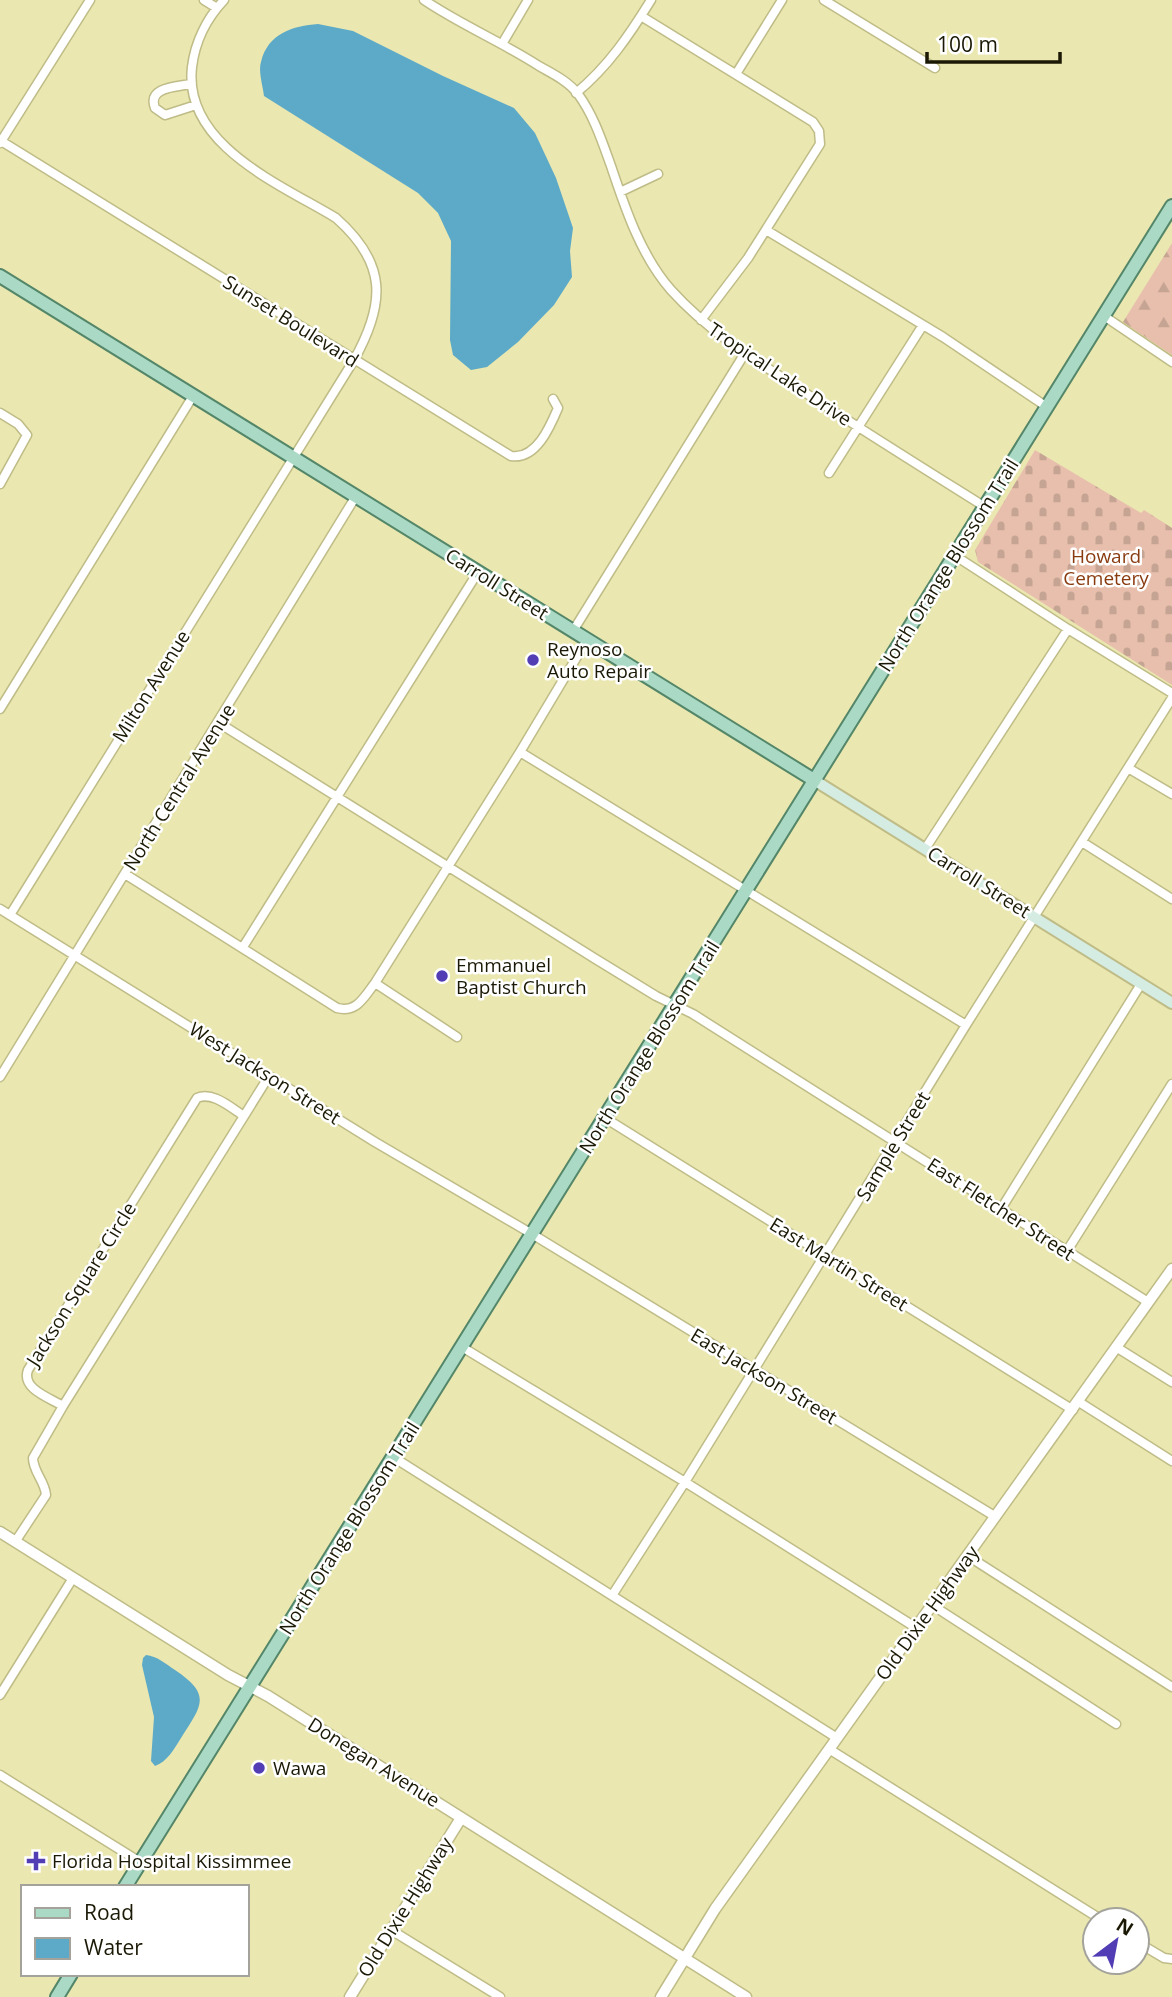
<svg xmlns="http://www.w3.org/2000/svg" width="1172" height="1997" font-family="'Open Sans',sans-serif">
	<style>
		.forest { fill: url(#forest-firs) }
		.cemetery { fill: url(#cemetery-stones) }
		.water { fill: #5caac8 }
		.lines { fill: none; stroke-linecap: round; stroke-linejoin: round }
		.minor-casing { stroke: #bfbc87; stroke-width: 11 }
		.tertiary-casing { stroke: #bfbc87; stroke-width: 13 }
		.secondary-casing { stroke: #bfbc87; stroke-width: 14 }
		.primary-casing { stroke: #548669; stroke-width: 16 }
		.minor { stroke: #fff; stroke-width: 8 }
		.tertiary { stroke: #fff; stroke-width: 10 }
		.secondary { stroke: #d5ece2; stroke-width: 10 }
		.primary { stroke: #aadac5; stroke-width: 12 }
		.poi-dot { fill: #523db4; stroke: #fff; stroke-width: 2.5 }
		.labels { text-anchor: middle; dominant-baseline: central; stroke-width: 5; stroke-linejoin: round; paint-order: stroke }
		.street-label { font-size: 19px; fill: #1b1905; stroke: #fff }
		.park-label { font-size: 19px; fill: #8a3c11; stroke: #fff }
		.poi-label { font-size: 19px; fill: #1b1905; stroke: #fff; text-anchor: start }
	</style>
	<defs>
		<pattern id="forest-firs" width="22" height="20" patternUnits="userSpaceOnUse" patternTransform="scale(1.75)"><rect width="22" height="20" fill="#e8bfad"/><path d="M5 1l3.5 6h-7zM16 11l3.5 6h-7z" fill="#c6a493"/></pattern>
		<pattern id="cemetery-stones" width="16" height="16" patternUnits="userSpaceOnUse" patternTransform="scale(1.75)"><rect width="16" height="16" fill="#e8bfad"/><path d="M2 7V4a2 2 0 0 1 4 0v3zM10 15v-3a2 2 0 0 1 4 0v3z" fill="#c6a493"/></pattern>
	</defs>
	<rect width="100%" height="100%" fill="#eae7b0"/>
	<path class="forest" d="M 1172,243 L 1172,355 L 1123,322 Z"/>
	<path class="cemetery" d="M 1035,450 L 1141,513 L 1144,510 L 1172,528 L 1172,685 L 978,562 L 975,550 Z"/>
	<path class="water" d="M 318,24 L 353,31 L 443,76 L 514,108 L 535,133 L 556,178 L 573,228 L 570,251 L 572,277 L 554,305 L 518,342 L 487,367 L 471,370 L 453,355 L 450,340 L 451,241 L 438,213 L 418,193 L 264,96 C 263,86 258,71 261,62 C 268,33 293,26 318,24 Z
		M 146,1655 C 157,1656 166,1664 175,1670 C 212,1695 202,1705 181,1738 C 174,1749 167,1762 155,1766 L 151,1761 L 154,1717 L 142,1665 L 143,1658 Z"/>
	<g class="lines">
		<g class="minor-casing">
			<path id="minor" d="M 204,0 L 217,8
				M 424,0 C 461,25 502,42 539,66 C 553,74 568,81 578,94 C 594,116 602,141 611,166 C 625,208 641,256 671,290 C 708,331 755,360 801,390 C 862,430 923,468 985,507
				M 824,0 L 935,68
				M 641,16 L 813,122 L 819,131 L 820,144 L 748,258 L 701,320
				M 502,44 L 528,0
				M 736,74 L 782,0
				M 191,84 C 176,87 147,87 155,108 L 165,115 L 196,105
				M 576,93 C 608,67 630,34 651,0
				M 1,141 L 511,456 C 536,460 550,427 558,408 L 553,399
				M 0,143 L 90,0
				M 620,192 L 658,174
				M 766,230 L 943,337 L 1047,407
				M 1104,316 L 1172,362
				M 0,413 L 18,424 L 27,435 L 0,484
				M 829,473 L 923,325
				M 954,555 L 1068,629 L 1172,693
				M 573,631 L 745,353
				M 0,709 L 193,396
				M 219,723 L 594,958 L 656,996 L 693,1014 L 1148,1302
				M 520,752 L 966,1025
				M 1128,768 L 1172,794
				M 1082,842 L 1172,899
				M 925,849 L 1068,629
				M 125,874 L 337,1008 C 357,1013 364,997 375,983 L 520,752 L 587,640
				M 0,909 L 375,1142 L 532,1234 L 996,1517
				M 10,915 L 354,360 C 386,303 387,263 336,218 C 280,184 183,145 192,67 C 195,42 207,18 224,0
				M 243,947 L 478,572
				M 375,983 L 457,1037
				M 0,1077 L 356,496
				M 605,1118 L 1073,1410
				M 1001,1209 L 1141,984
				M 1067,1251 L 1172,1084
				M 462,1347 L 685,1482 L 915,1627
				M 1116,1347 L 1172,1382
				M 1079,1402 L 1172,1461
				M 63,1406 L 269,1076
				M 393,1457 L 837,1738
				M 15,1542 L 46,1495 C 45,1481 33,1472 33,1458 L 63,1406 C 50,1398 21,1389 28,1370 L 197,1098 C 213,1091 231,1108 244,1116
				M 968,1556 L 1172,1687
				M 613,1594 L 685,1482 L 966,1025 L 1172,698
				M 932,1605 L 1116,1724
				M 0,1695 L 73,1578
				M 829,1749 L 1102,1920
				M 0,1775 L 140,1862
				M 391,1930 L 500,1997
				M 1137,1942 L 1164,1958 L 1172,1959"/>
		</g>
		<g class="tertiary-casing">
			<path id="tertiary" d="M 0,1532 L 228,1675 L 268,1696 L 746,1997
				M 350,1997 L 461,1818
				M 661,1997 L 715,1909 L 1172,1269"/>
		</g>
		<g class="secondary-casing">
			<path id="secondary" d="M 814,780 L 1172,1003"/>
		</g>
		<g class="primary-casing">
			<path id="primary" d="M 0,276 L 814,780
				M 125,1887 L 1172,206
				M 57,1997 L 71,1974"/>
		</g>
		<use href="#minor" class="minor"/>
		<use href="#tertiary" class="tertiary"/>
		<use href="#secondary" class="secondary"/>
		<use href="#primary" class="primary"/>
	</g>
	<g class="poi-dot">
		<circle cx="533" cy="660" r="7"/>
		<circle cx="442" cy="976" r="7"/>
		<circle cx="259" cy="1768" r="7"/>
		<path d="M32.5 1850.5h7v7h7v7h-7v7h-7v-7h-7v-7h7z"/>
	</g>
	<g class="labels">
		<g class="street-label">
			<text transform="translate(291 321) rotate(32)">Sunset Boulevard</text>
			<text transform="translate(780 374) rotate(34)">Tropical Lake Drive</text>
			<text transform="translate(948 565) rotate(-58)">North Orange Blossom Trail</text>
			<text transform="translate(497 584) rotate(32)">Carroll Street</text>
			<text transform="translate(151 686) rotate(-58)">Milton Avenue</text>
			<text transform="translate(179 787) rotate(-58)">North Central Avenue</text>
			<text transform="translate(979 882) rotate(32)">Carroll Street</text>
			<text transform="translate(649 1047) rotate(-58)">North Orange Blossom Trail</text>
			<text transform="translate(265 1073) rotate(32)">West Jackson Street</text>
			<text transform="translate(893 1146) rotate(-59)">Sample Street</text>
			<text transform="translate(1001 1209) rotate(33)">East Fletcher Street</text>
			<text transform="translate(839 1264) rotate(32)">East Martin Street</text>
			<text transform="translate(81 1284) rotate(-58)">Jackson Square Circle</text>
			<text transform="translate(764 1376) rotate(31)">East Jackson Street</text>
			<text transform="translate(349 1528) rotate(-58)">North Orange Blossom Trail</text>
			<text transform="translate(927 1613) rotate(-54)">Old Dixie Highway</text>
			<text transform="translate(374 1762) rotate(32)">Donegan Avenue</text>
			<text transform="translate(405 1907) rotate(-58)">Old Dixie Highway</text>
		</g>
		<g class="park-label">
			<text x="1106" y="556">Howard<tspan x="1106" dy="22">Cemetery</tspan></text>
		</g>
		<g class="poi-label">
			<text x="547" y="649">Reynoso<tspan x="547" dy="22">Auto Repair</tspan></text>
			<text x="456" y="965">Emmanuel<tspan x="456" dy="22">Baptist Church</tspan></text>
			<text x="273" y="1768">Wawa</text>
			<text x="52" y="1861">Florida Hospital Kissimmee</text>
		</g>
	</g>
	<rect x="21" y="1885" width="228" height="91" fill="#ffffff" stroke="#a4a39b" stroke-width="2"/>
	<rect x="35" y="1908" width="35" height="10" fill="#aadac5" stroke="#a4a39b" stroke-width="2"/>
	<text x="84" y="1920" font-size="21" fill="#1b1905">Road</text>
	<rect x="35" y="1938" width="35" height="21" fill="#5caac8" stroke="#a4a39b" stroke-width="2"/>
	<text x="84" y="1955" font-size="21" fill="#1b1905">Water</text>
	<g transform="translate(1116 1941) rotate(32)"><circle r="33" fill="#ffffff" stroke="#a4a39b" stroke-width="2"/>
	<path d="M0-5L12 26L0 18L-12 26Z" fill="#523db4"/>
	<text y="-10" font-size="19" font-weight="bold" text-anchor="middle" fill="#1b1905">N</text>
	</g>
	<path d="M927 52v10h133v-10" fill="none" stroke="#1b1905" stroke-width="3.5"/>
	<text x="937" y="52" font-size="21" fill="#1b1905" stroke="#ffffff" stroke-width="5" paint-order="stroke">100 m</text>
</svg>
